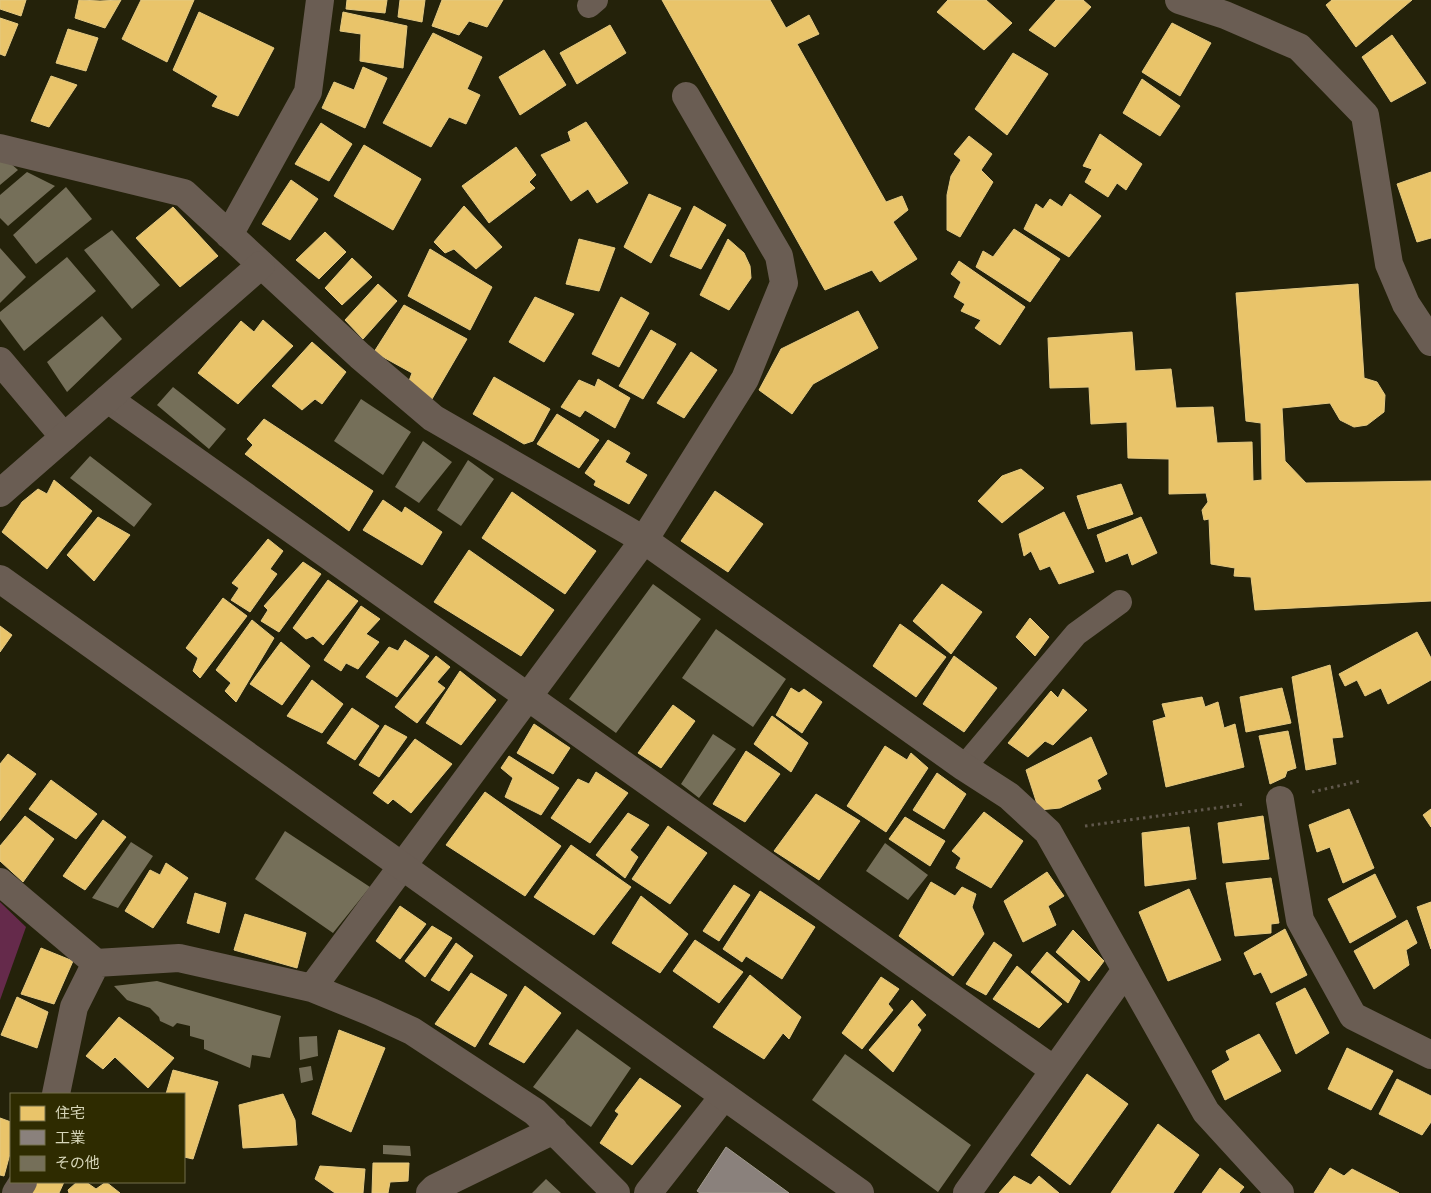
<svg xmlns="http://www.w3.org/2000/svg" width="1431" height="1193" font-family="'DejaVu Sans','Noto Sans JP',sans-serif">
<style>
.green{fill:#652a4b}
.homes{fill:#e9c46a;stroke:#e4c982}
.industry{fill:#8a817c;stroke:#a19a8e}
.building{fill:#756f59}
.lines{fill:none;stroke-linecap:round;stroke-linejoin:round}
.path{stroke:#60584c;stroke-width:3;stroke-dasharray:2.5 4;stroke-linecap:butt}
.service{stroke:#6a5d53;stroke-width:24}
.minor{stroke:#6a5d53;stroke-width:28}
.tertiary{stroke:#6a5d53;stroke-width:28}
</style>
<rect width="100%" height="100%" fill="#24220a"/>
<path class="green" d="M 0,902 L 26,927 L 0,1000 Z"/>
<path class="homes" d="M 0,0 L 26,0 L 21,16 L 0,9 Z
M 79,0 L 100,1 L 121,0 L 105,28 L 75,18 Z
M 141,0 L 194,0 L 167,62 L 122,39 Z
M 347,0 L 387,0 L 385,13 L 346,9 Z
M 400,0 L 425,0 L 422,22 L 398,17 Z
M 442,0 L 503,0 L 487,27 L 469,21 L 459,35 L 432,26 Z
M 662,0 L 770,0 L 786,28 L 809,15 L 819,34 L 797,44 L 886,202 L 902,196 L 908,210 L 893,222 L 917,259 L 880,282 L 872,270 L 825,290 Z
M 948,0 L 986,0 L 1012,23 L 984,50 L 937,12 Z
M 1056,0 L 1083,0 L 1091,7 L 1055,47 L 1029,30 Z
M 1332,0 L 1412,0 L 1356,47 L 1326,5 Z
M 199,12 L 274,48 L 238,116 L 212,106 L 218,96 L 173,70 Z
M 343,12 L 407,26 L 403,68 L 360,61 L 361,34 L 340,31 Z
M 0,18 L 18,24 L 5,56 L 0,54 Z
M 1172,23 L 1211,43 L 1180,96 L 1142,72 Z
M 610,25 L 626,53 L 577,84 L 560,53 Z
M 68,29 L 98,38 L 86,71 L 56,63 Z
M 433,33 L 482,57 L 467,89 L 480,95 L 466,124 L 449,117 L 431,147 L 383,123 Z
M 1392,35 L 1426,83 L 1391,102 L 1362,57 Z
M 544,50 L 566,85 L 520,115 L 499,77 Z
M 1013,53 L 1048,74 L 1007,135 L 975,109 Z
M 363,67 L 387,78 L 365,128 L 322,108 L 334,82 L 354,90 Z
M 51,76 L 77,85 L 49,127 L 31,121 Z
M 1142,79 L 1180,106 L 1160,136 L 1123,113 Z
M 586,122 L 628,183 L 597,203 L 588,189 L 571,201 L 541,155 L 571,141 L 568,132 Z
M 321,123 L 352,144 L 329,181 L 295,164 Z
M 1100,134 L 1142,164 L 1126,190 L 1117,183 L 1108,197 L 1085,182 L 1092,169 L 1083,166 Z
M 969,136 L 992,154 L 981,170 L 993,182 L 960,237 L 947,230 L 947,195 L 951,176 L 961,160 L 954,154 Z
M 364,145 L 421,179 L 393,230 L 334,196 Z
M 516,147 L 536,175 L 529,182 L 535,188 L 489,223 L 462,186 Z
M 1431,172 L 1431,238 L 1417,242 L 1397,184 Z
M 291,180 L 318,199 L 290,240 L 262,224 Z
M 649,194 L 681,208 L 651,263 L 624,247 Z
M 1070,194 L 1101,216 L 1069,257 L 1024,229 L 1036,204 L 1043,209 L 1050,199 L 1062,207 Z
M 464,206 L 502,247 L 476,269 L 454,249 L 445,253 L 434,242 Z
M 694,206 L 726,225 L 701,269 L 670,256 Z
M 173,207 L 218,256 L 180,287 L 136,238 Z
M 1014,229 L 1060,259 L 1030,302 L 976,267 L 983,251 L 993,257 Z
M 325,232 L 346,252 L 319,279 L 296,260 Z
M 579,239 L 615,248 L 599,291 L 566,284 Z
M 728,239 L 744,253 L 750,266 L 751,278 L 729,310 L 700,295 Z
M 430,249 L 492,287 L 470,330 L 408,296 Z
M 352,258 L 372,277 L 342,305 L 325,288 Z
M 959,261 L 1025,307 L 1000,345 L 975,328 L 981,320 L 961,311 L 965,304 L 954,297 L 961,282 L 951,274 Z
M 378,284 L 397,301 L 363,339 L 345,320 Z
M 1358,284 L 1364,378 L 1377,382 L 1385,395 L 1384,412 L 1367,425 L 1354,427 L 1340,420 L 1330,403 L 1282,408 L 1285,461 L 1306,483 L 1431,481 L 1431,601 L 1255,610 L 1251,577 L 1234,576 L 1235,568 L 1211,564 L 1209,519 L 1204,520 L 1202,510 L 1208,502 L 1206,493 L 1169,494 L 1169,459 L 1128,458 L 1127,422 L 1091,424 L 1089,387 L 1050,388 L 1048,338 L 1132,332 L 1135,371 L 1171,369 L 1176,408 L 1213,407 L 1217,443 L 1252,442 L 1253,481 L 1262,480 L 1261,423 L 1246,421 L 1236,293 Z
M 535,297 L 574,314 L 544,362 L 509,342 Z
M 621,297 L 649,313 L 619,367 L 592,354 Z
M 404,305 L 467,339 L 432,399 L 409,381 L 412,373 L 374,352 Z
M 858,311 L 878,348 L 813,384 L 792,414 L 759,390 L 781,349 Z
M 263,320 L 293,346 L 238,404 L 198,373 L 241,321 L 254,332 Z
M 651,330 L 676,344 L 643,399 L 619,386 Z
M 312,342 L 346,372 L 322,404 L 315,399 L 302,410 L 272,386 Z
M 691,352 L 717,370 L 684,418 L 657,403 Z
M 494,377 L 550,409 L 533,441 L 524,444 L 473,414 Z
M 598,379 L 630,398 L 615,428 L 585,410 L 580,417 L 561,407 L 579,380 L 595,387 Z
M 557,414 L 599,440 L 579,468 L 537,444 Z
M 264,419 L 373,491 L 349,531 L 245,454 L 253,445 L 247,439 Z
M 608,440 L 630,453 L 625,462 L 647,475 L 629,504 L 594,485 L 596,481 L 585,473 Z
M 1021,469 L 1044,488 L 1002,523 L 978,501 L 1002,476 Z
M 54,480 L 92,511 L 47,569 L 2,532 L 22,502 L 38,489 L 47,494 Z
M 1121,484 L 1133,514 L 1088,529 L 1077,496 Z
M 715,491 L 763,524 L 728,572 L 681,541 Z
M 512,492 L 596,551 L 565,594 L 482,538 Z
M 383,500 L 402,513 L 405,507 L 442,532 L 422,565 L 363,530 Z
M 1064,512 L 1094,572 L 1059,584 L 1050,566 L 1040,570 L 1031,551 L 1024,556 L 1019,534 Z
M 98,517 L 130,535 L 94,581 L 67,555 Z
M 1141,517 L 1157,553 L 1132,565 L 1128,553 L 1106,562 L 1097,535 Z
M 268,539 L 283,551 L 270,569 L 277,574 L 250,612 L 231,600 L 239,588 L 232,583 Z
M 469,550 L 554,610 L 521,656 L 434,602 Z
M 303,562 L 321,574 L 279,632 L 261,621 L 268,610 L 264,606 Z
M 328,580 L 358,601 L 323,645 L 313,636 L 306,639 L 293,628 Z
M 942,584 L 982,612 L 951,654 L 913,621 Z
M 223,598 L 247,616 L 200,678 L 193,671 L 198,658 L 186,648 Z
M 361,606 L 380,619 L 366,634 L 379,642 L 358,669 L 346,663 L 341,671 L 324,660 Z
M 1030,618 L 1049,637 L 1035,656 L 1016,637 Z
M 252,620 L 274,638 L 236,702 L 225,691 L 231,683 L 216,670 Z
M 900,624 L 946,657 L 916,697 L 873,666 Z
M 0,626 L 12,635 L 0,652 Z
M 1417,632 L 1431,658 L 1431,680 L 1388,704 L 1381,688 L 1365,696 L 1357,680 L 1345,686 L 1339,674 Z
M 405,640 L 429,656 L 397,697 L 366,677 L 389,647 L 398,651 Z
M 281,642 L 310,666 L 282,705 L 250,684 Z
M 436,656 L 450,667 L 437,682 L 445,688 L 417,723 L 395,707 Z
M 954,656 L 997,688 L 964,732 L 923,704 Z
M 1330,665 L 1343,737 L 1332,738 L 1336,764 L 1306,770 L 1292,677 Z
M 460,671 L 496,700 L 461,745 L 426,723 Z
M 312,680 L 343,704 L 322,733 L 287,716 Z
M 791,688 L 799,693 L 804,689 L 822,702 L 802,733 L 776,715 Z
M 1282,688 L 1291,723 L 1246,732 L 1240,697 Z
M 1063,689 L 1087,710 L 1053,745 L 1045,741 L 1028,757 L 1008,743 L 1051,691 L 1058,698 Z
M 1202,697 L 1205,707 L 1218,702 L 1224,728 L 1235,724 L 1244,767 L 1166,787 L 1153,721 L 1166,717 L 1162,704 Z
M 673,705 L 695,721 L 661,768 L 638,753 Z
M 352,708 L 379,726 L 355,760 L 327,743 Z
M 772,716 L 808,743 L 791,772 L 754,744 Z
M 534,724 L 570,748 L 553,774 L 517,753 Z
M 385,725 L 407,737 L 379,777 L 359,765 Z
M 1288,731 L 1296,768 L 1287,771 L 1285,777 L 1270,784 L 1259,736 Z
M 1091,737 L 1107,774 L 1097,780 L 1101,789 L 1060,808 L 1039,810 L 1026,770 Z
M 415,739 L 452,764 L 411,813 L 393,799 L 388,804 L 373,793 Z
M 885,746 L 907,760 L 911,753 L 928,768 L 886,832 L 847,806 Z
M 746,751 L 780,774 L 745,822 L 713,804 Z
M 8,754 L 36,774 L 0,821 L 0,764 Z
M 509,756 L 559,788 L 541,815 L 505,797 L 513,778 L 501,768 Z
M 596,772 L 628,793 L 590,843 L 551,818 L 578,779 L 589,784 Z
M 937,773 L 966,794 L 944,829 L 913,810 Z
M 51,780 L 97,814 L 76,839 L 29,809 Z
M 485,792 L 561,846 L 525,896 L 446,845 Z
M 816,794 L 860,821 L 819,880 L 774,851 Z
M 1349,809 L 1374,868 L 1343,883 L 1330,847 L 1317,852 L 1309,825 Z
M 1431,809 L 1431,827 L 1423,815 Z
M 984,812 L 1023,841 L 991,888 L 956,868 L 961,858 L 952,851 Z
M 628,813 L 649,825 L 630,850 L 638,857 L 625,878 L 596,855 Z
M 25,816 L 54,839 L 23,882 L 0,861 L 0,846 Z
M 1263,816 L 1269,859 L 1223,863 L 1218,823 Z
M 905,817 L 945,841 L 930,866 L 889,839 Z
M 103,820 L 126,837 L 85,890 L 63,876 Z
M 668,826 L 707,853 L 670,904 L 632,879 Z
M 1189,827 L 1196,879 L 1145,886 L 1142,833 Z
M 571,845 L 631,887 L 594,935 L 534,897 Z
M 166,863 L 188,878 L 153,928 L 125,911 L 150,870 L 160,875 Z
M 1047,872 L 1064,896 L 1048,906 L 1056,925 L 1023,942 L 1004,901 Z
M 1375,874 L 1396,917 L 1350,943 L 1328,899 Z
M 1271,878 L 1279,923 L 1271,924 L 1271,933 L 1235,936 L 1226,883 Z
M 931,882 L 955,896 L 962,887 L 976,894 L 972,907 L 984,934 L 953,976 L 899,936 Z
M 734,885 L 750,895 L 719,941 L 703,931 Z
M 1189,889 L 1221,960 L 1168,981 L 1139,912 Z
M 760,891 L 815,927 L 782,979 L 746,956 L 742,962 L 723,949 Z
M 195,893 L 226,903 L 219,933 L 187,923 Z
M 641,896 L 688,934 L 660,973 L 612,943 Z
M 1431,902 L 1431,949 L 1417,907 Z
M 400,906 L 426,924 L 400,959 L 376,941 Z
M 245,914 L 306,933 L 297,968 L 234,950 Z
M 1407,920 L 1417,943 L 1406,950 L 1409,965 L 1374,989 L 1354,951 Z
M 432,926 L 452,938 L 425,977 L 405,961 Z
M 1285,929 L 1307,975 L 1271,993 L 1261,972 L 1254,975 L 1244,953 Z
M 1073,930 L 1104,961 L 1089,981 L 1056,952 Z
M 695,940 L 743,972 L 719,1003 L 673,971 Z
M 994,942 L 1012,955 L 986,995 L 966,984 Z
M 456,943 L 473,956 L 449,991 L 431,980 Z
M 41,948 L 73,961 L 54,1004 L 21,994 Z
M 1047,952 L 1080,981 L 1068,1003 L 1031,972 Z
M 1017,966 L 1062,1004 L 1039,1028 L 993,999 Z
M 471,973 L 507,995 L 475,1047 L 435,1024 Z
M 750,975 L 801,1017 L 789,1039 L 783,1033 L 764,1059 L 713,1027 Z
M 881,977 L 899,989 L 888,1004 L 893,1010 L 862,1049 L 842,1033 Z
M 525,986 L 561,1013 L 524,1063 L 489,1044 Z
M 1305,988 L 1329,1033 L 1296,1054 L 1276,1003 Z
M 17,997 L 48,1012 L 37,1048 L 1,1035 Z
M 912,1000 L 926,1015 L 917,1025 L 921,1030 L 893,1072 L 869,1050 Z
M 119,1017 L 174,1058 L 148,1088 L 115,1057 L 103,1069 L 86,1056 Z
M 339,1030 L 385,1048 L 351,1132 L 312,1114 Z
M 1259,1034 L 1281,1071 L 1225,1100 L 1212,1071 L 1230,1060 L 1226,1051 Z
M 1347,1048 L 1393,1071 L 1371,1110 L 1328,1089 Z
M 173,1070 L 218,1082 L 193,1159 L 184,1157 L 184,1094 L 166,1094 Z
M 1087,1074 L 1128,1104 L 1070,1185 L 1031,1155 Z
M 640,1078 L 681,1106 L 632,1165 L 600,1143 L 619,1114 L 615,1111 Z
M 1397,1079 L 1431,1096 L 1431,1122 L 1422,1135 L 1379,1114 Z
M 283,1094 L 295,1120 L 297,1145 L 243,1148 L 239,1105 Z
M 0,1118 L 11,1122 L 11,1150 L 4,1176 L 0,1175 Z
M 1158,1124 L 1199,1155 L 1173,1193 L 1111,1193 Z
M 373,1163 L 409,1163 L 408,1181 L 390,1182 L 388,1193 L 372,1193 Z
M 320,1166 L 365,1169 L 363,1193 L 335,1193 L 315,1179 Z
M 1220,1168 L 1244,1187 L 1239,1193 L 1202,1193 Z
M 1330,1168 L 1344,1176 L 1352,1169 L 1399,1193 L 1314,1193 Z
M 1014,1176 L 1031,1185 L 1039,1176 L 1059,1193 L 999,1193 Z
M 36,1182 L 64,1182 L 59,1193 L 30,1193 Z
M 77,1182 L 86,1182 L 96,1189 L 106,1182 L 120,1193 L 69,1193 L 68,1190 Z"/>
<path class="industry" d="M 726,1147 L 789,1193 L 700,1193 L 697,1191 Z"/>
<path class="building" d="M 0,160 L 9,162 L 18,170 L 0,185 Z
M 27,172 L 55,186 L 8,226 L 0,218 L 0,195 Z
M 66,187 L 92,219 L 36,264 L 13,235 Z
M 112,230 L 160,285 L 132,309 L 84,250 Z
M 0,248 L 26,277 L 0,303 Z
M 67,257 L 96,291 L 24,351 L 0,319 L 0,312 Z
M 102,316 L 122,339 L 67,392 L 47,362 Z
M 173,387 L 226,429 L 209,449 L 157,405 Z
M 361,399 L 411,432 L 383,475 L 334,441 Z
M 423,441 L 452,462 L 419,503 L 395,487 Z
M 90,456 L 152,504 L 134,527 L 70,478 Z
M 468,460 L 494,479 L 461,526 L 437,510 Z
M 653,584 L 701,619 L 616,733 L 569,699 Z
M 716,629 L 786,679 L 753,727 L 682,678 Z
M 713,734 L 736,749 L 699,798 L 681,784 Z
M 285,831 L 370,887 L 333,933 L 255,879 Z
M 131,842 L 153,856 L 118,908 L 92,898 Z
M 885,843 L 928,875 L 908,900 L 866,871 Z
M 157,981 L 281,1016 L 270,1058 L 252,1055 L 250,1068 L 204,1049 L 204,1040 L 190,1036 L 190,1026 L 177,1023 L 173,1027 L 160,1021 L 159,1017 L 150,1008 L 127,1000 L 114,986 Z
M 577,1029 L 631,1068 L 591,1127 L 533,1087 Z
M 317,1036 L 318,1056 L 300,1060 L 299,1037 Z
M 845,1054 L 971,1145 L 938,1192 L 812,1100 Z
M 311,1066 L 313,1080 L 301,1083 L 299,1068 Z
M 383,1145 L 410,1146 L 411,1156 L 383,1154 Z
M 546,1179 L 561,1193 L 532,1193 Z"/>
<g class="lines">
<path class="path" d="M 1312,792 L 1360,781
M 1085,826 L 1245,804"/>
<path class="service" d="M 589,6 L 596,0
M 964,767 L 1076,634 L 1120,602"/>
<path class="minor" d="M 1179,0 L 1225,15 L 1299,47 L 1365,115 L 1389,264 L 1406,304 L 1431,342
M 0,148 L 184,193 L 360,356 L 433,418 L 644,540 L 964,767 L 1009,796 L 1048,832 L 1206,1112 L 1280,1193
M 229,235 L 308,92 L 320,0
M 0,361 L 64,437
M 108,399 L 1054,1070
M 1280,800 L 1300,920 L 1353,1016 L 1431,1055
M 0,882 L 96,963 L 179,958 L 312,988 L 371,1012 L 412,1031 L 535,1112 L 616,1193
M 312,988 L 644,540 L 745,379 L 784,283 L 779,256 L 686,96
M 56,1094 L 74,1007 L 96,963
M 16,1193 L 23,1182
M 430,1193 L 435,1188 L 554,1130
M 648,1193 L 724,1096
M 967,1193 L 1126,970"/>
<path class="tertiary" d="M 0,493 L 261,265
M 0,579 L 860,1193"/>
</g>
<rect x="10" y="1093" width="175" height="90" fill="#2e2b00" stroke="#726f4a"/>
<rect x="20" y="1106" width="25" height="15" fill="#e9c46a" stroke="#726f4a"/>
<text x="55" y="1118" font-size="15" fill="#d7d6b9">住宅</text>
<rect x="20" y="1130" width="25" height="15" fill="#8a817c" stroke="#726f4a"/>
<text x="55" y="1143" font-size="15" fill="#d7d6b9">工業</text>
<rect x="20" y="1156" width="25" height="15" fill="#756f59" stroke="#726f4a"/>
<text x="55" y="1168" font-size="15" fill="#d7d6b9">その他</text>
</svg>
